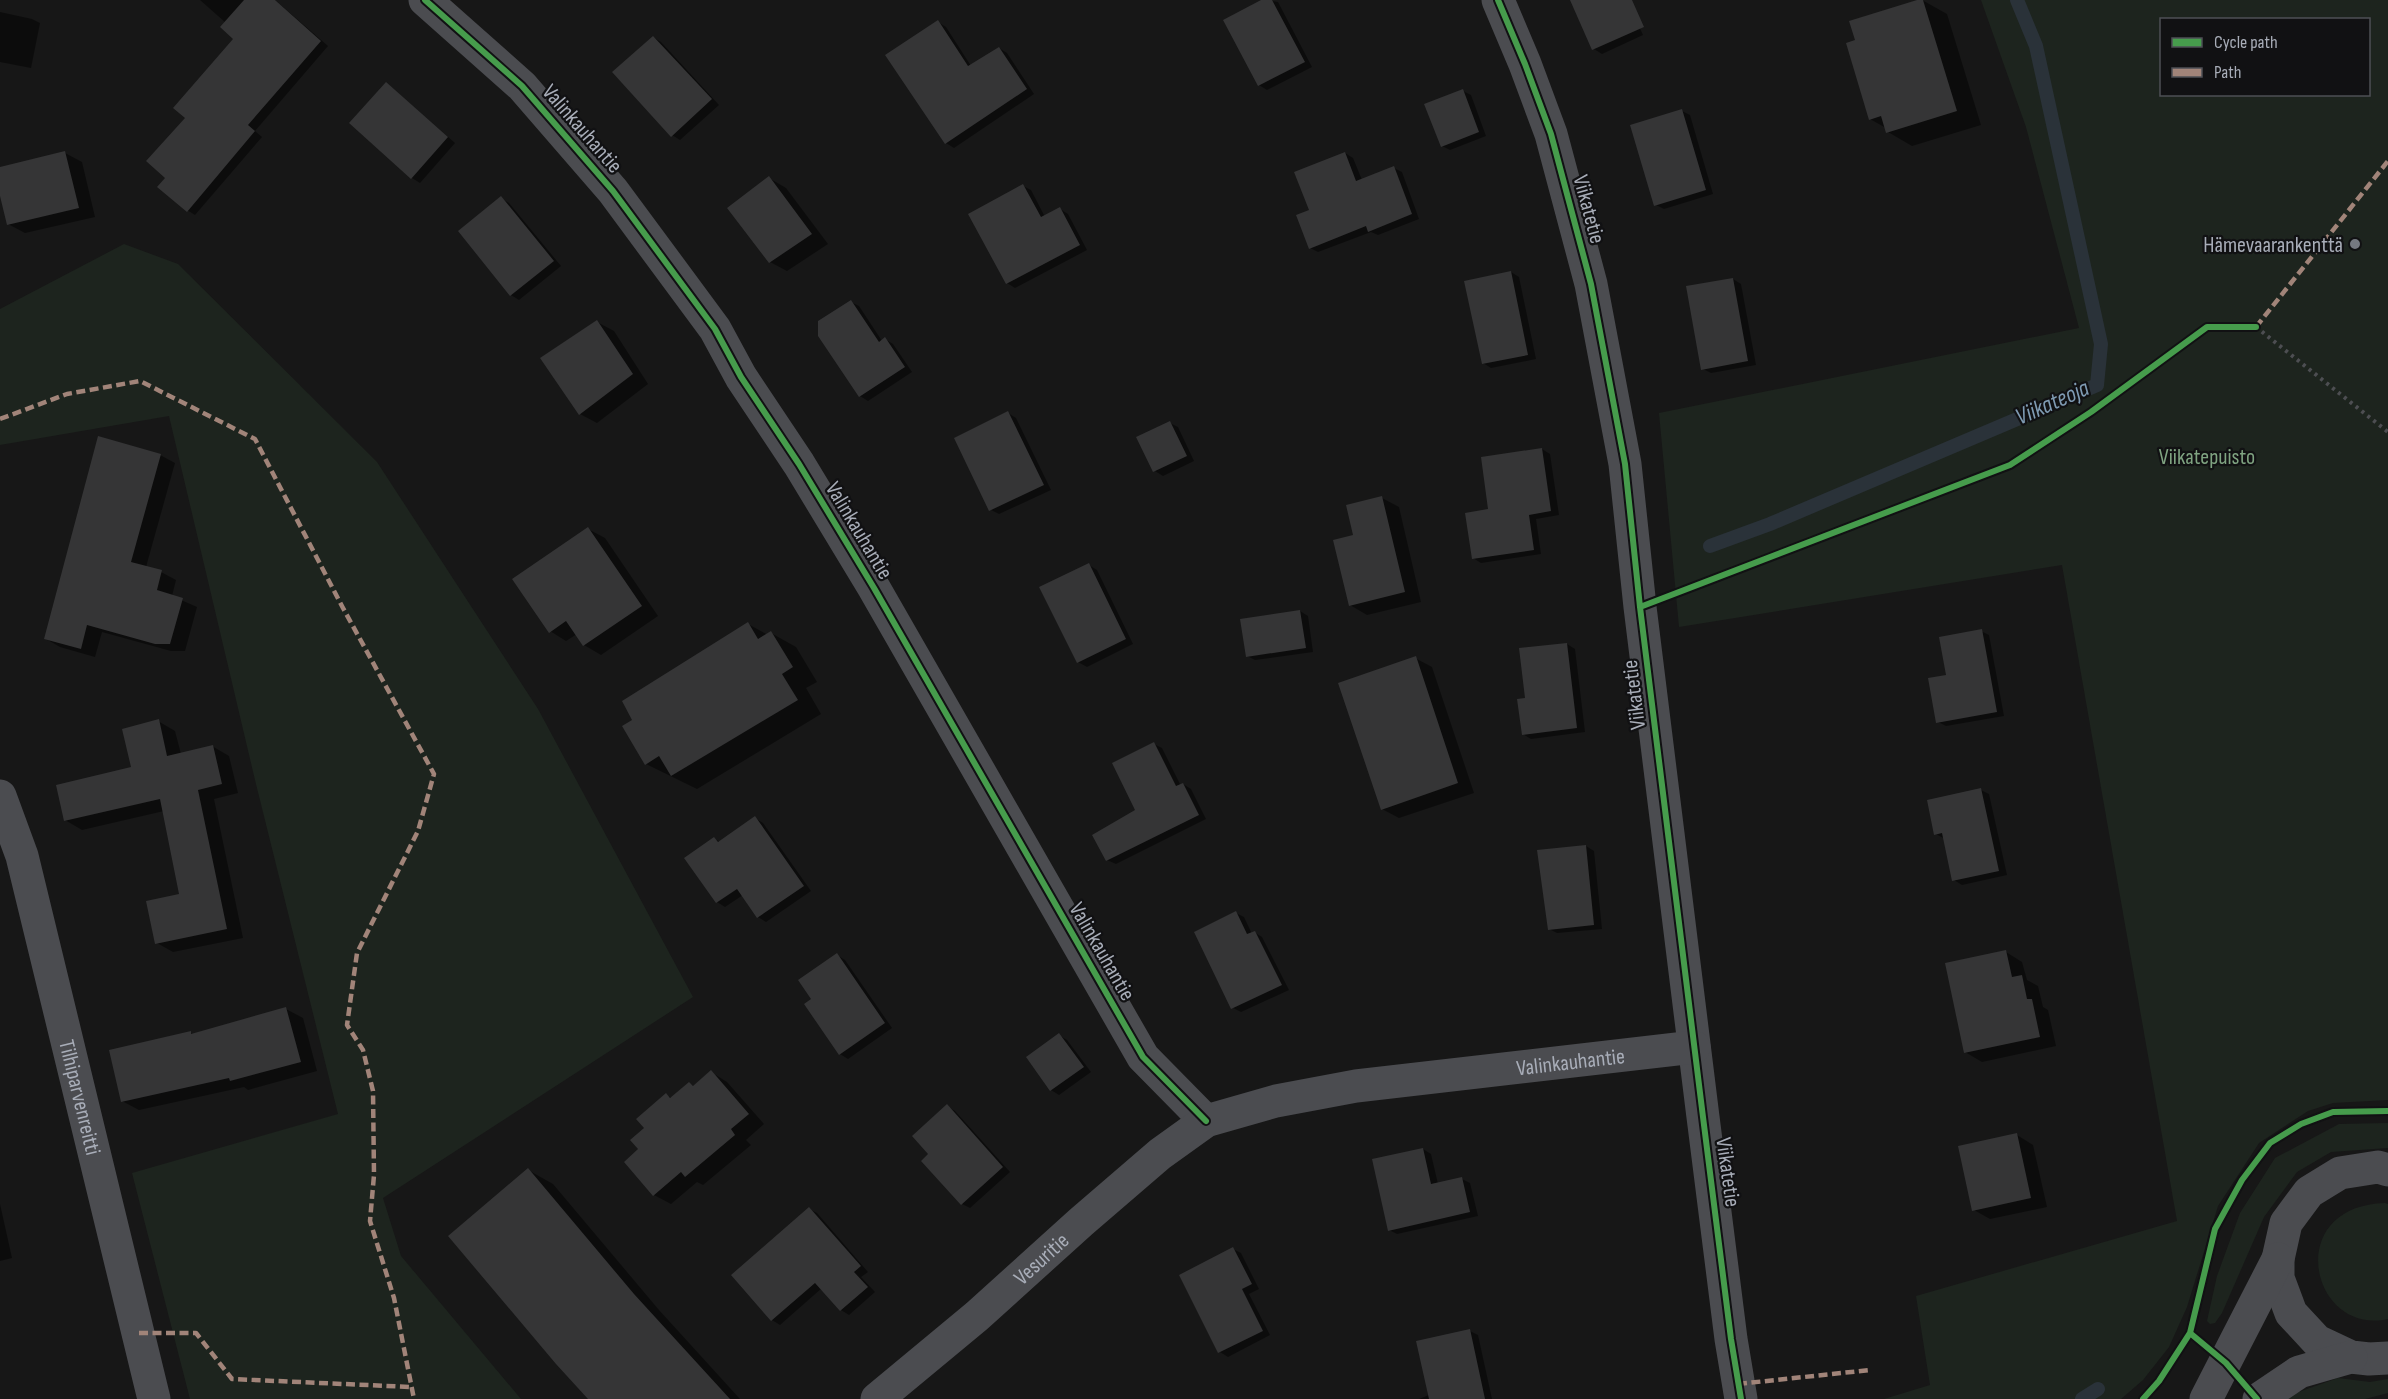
<svg xmlns="http://www.w3.org/2000/svg" width="2388" height="1399" font-family="'Sofia Sans Condensed',sans-serif">
<style>
.green{fill:#1d241e;fill-rule:evenodd}
.shadow{fill:#0007}
.lines{fill:none;stroke-linecap:round;stroke-linejoin:round}
.stream{stroke:#2a3239;stroke-width:14}
.building{fill:#353536}
.path{stroke:#4d4e52;stroke-width:4;stroke-dasharray:3 4.5;stroke-linecap:butt}
.minor{stroke:#4b4c50;stroke-width:33}
.quiet{stroke:#a18479;stroke-width:4.5;stroke-dasharray:9 4.5;stroke-linecap:butt}
.cycleway-casing{stroke:#111113;stroke-width:10}
.cycleway{stroke:#469c4c;stroke-width:6}
.poi-dot{fill:#757880;stroke:#111113;stroke-width:2}
.labels{text-anchor:middle;stroke-width:4.5;stroke-linejoin:round;paint-order:stroke}
.street-label{font-size:22px;fill:#a8adb8;stroke:#111113}
.poi-label{font-size:22px;fill:#a8adb8;stroke:#111113;text-anchor:end}
.park-label{font-size:22px;fill:#7fa381;stroke:#111113}
.water-label{font-size:24px;font-style:italic;fill:#7f9bb3;stroke:#111113}
</style>
<rect width="100%" height="100%" fill="#171717"/>
<path class="green" d="M 1981,0 L 2388,0 L 2388,1100 L 2333,1103 L 2308,1111 L 2259,1143 L 2218,1206 L 2187,1307 L 2169,1347 L 2143,1380 L 2121,1399 L 1884,1399 L 1930,1385 L 1916,1296 L 2177,1221 L 2062,565 L 1679,627 L 1659,413 L 2079,328 L 2026,127 ZM 2162,20 L 2368,20 L 2368,94 L 2162,94 Z
M 124,244 L 178,264 L 377,462 L 538,709 L 693,997 L 383,1198 L 401,1256 L 521,1399 L 190,1399 L 132,1173 L 338,1114 L 255,780 L 169,416 L 0,445 L 0,309 Z
M 2388,1123 L 2388,1148 L 2331,1152 L 2297,1172 L 2264,1217 L 2222,1313 L 2215,1323 L 2210,1324 L 2207,1321 L 2217,1276 L 2240,1213 L 2275,1158 L 2339,1124 Z
M 2385,1203 L 2388,1204 L 2388,1319 C 2310,1336 2282,1206 2385,1203 Z
M 2338,1378 L 2370,1382 L 2388,1379 L 2388,1393 L 2365,1399 L 2286,1399 L 2293,1394 Z"/>
<path class="shadow" d="M 200,0 L 275,0 L 328,46 L 255,131 L 262,137 L 195,215 L 187,210 L 167,177 L 187,118 L 235,38 L 226,23 Z
M 1264,0 L 1278,2 L 1312,67 L 1267,90 L 1259,85 Z
M 1571,0 L 1627,0 L 1643,35 L 1602,54 L 1594,49 Z
M 1922,0 L 1947,14 L 1981,125 L 1912,146 L 1888,132 L 1886,128 L 1870,119 L 1857,41 Z
M 0,12 L 32,19 L 40,23 L 31,68 L 0,62 Z
M 938,22 L 946,27 L 971,66 L 999,48 L 1007,53 L 1034,94 L 954,148 L 946,143 Z
M 653,37 L 661,42 L 719,105 L 680,140 L 672,135 Z
M 386,83 L 455,143 L 420,183 L 412,178 L 351,123 Z
M 1463,91 L 1471,95 L 1486,136 L 1450,150 L 1442,146 Z
M 1682,111 L 1690,115 L 1713,194 L 1664,209 L 1656,205 Z
M 65,153 L 82,162 L 95,217 L 25,233 L 8,224 L 0,190 L 0,168 Z
M 1345,153 L 1353,158 L 1362,180 L 1394,168 L 1402,172 L 1419,219 L 1378,235 L 1371,232 L 1318,252 L 1310,248 L 1311,211 Z
M 769,178 L 786,188 L 828,244 L 787,271 L 770,262 Z
M 1023,186 L 1031,190 L 1045,217 L 1060,209 L 1068,214 L 1087,250 L 1015,288 L 1007,283 Z
M 501,198 L 509,203 L 561,266 L 519,300 L 511,295 Z
M 1511,272 L 1519,277 L 1536,359 L 1491,368 L 1483,363 Z
M 1733,279 L 1741,284 L 1756,365 L 1711,373 L 1703,369 Z
M 851,302 L 859,306 L 882,341 L 885,339 L 893,344 L 912,372 L 868,401 L 860,396 Z
M 597,322 L 614,331 L 648,384 L 597,423 L 580,414 Z
M 1008,413 L 1016,418 L 1051,490 L 999,514 L 991,510 Z
M 1170,423 L 1178,427 L 1194,461 L 1163,476 L 1155,471 L 1138,438 Z
M 1542,449 L 1550,454 L 1559,515 L 1536,519 L 1541,554 L 1481,563 L 1473,558 L 1490,510 Z
M 160,455 L 175,463 L 146,567 L 161,572 L 176,580 L 172,596 L 197,607 L 185,651 L 171,651 L 102,632 L 95,657 L 60,647 L 46,639 Z
M 1382,498 L 1399,507 L 1421,602 L 1367,615 L 1350,605 L 1355,536 Z
M 588,529 L 605,538 L 658,616 L 601,655 L 584,645 L 577,634 L 566,641 L 550,631 Z
M 1089,565 L 1097,570 L 1133,644 L 1087,667 L 1078,662 Z
M 1300,611 L 1308,616 L 1313,652 L 1255,660 L 1247,656 Z
M 748,624 L 768,635 L 771,633 L 796,647 L 817,682 L 806,688 L 821,714 L 697,789 L 646,764 Z
M 1981,631 L 1989,635 L 2004,716 L 1946,726 L 1938,722 L 1948,676 Z
M 1567,644 L 1575,649 L 1585,732 L 1531,739 L 1523,734 Z
M 1415,658 L 1432,667 L 1474,793 L 1399,818 L 1382,809 Z
M 158,721 L 175,731 L 181,754 L 212,746 L 229,756 L 238,793 L 214,799 L 243,938 L 173,952 L 157,943 L 181,895 L 164,811 L 82,830 L 65,820 L 133,768 Z
M 1154,744 L 1162,748 L 1181,786 L 1183,784 L 1191,789 L 1206,819 L 1116,864 L 1107,860 L 1137,811 Z
M 1981,790 L 1989,794 L 2007,875 L 1962,885 L 1954,880 L 1945,839 L 1936,834 Z
M 755,818 L 763,823 L 811,891 L 766,922 L 758,917 L 743,895 L 725,907 L 717,902 L 686,858 L 714,839 L 721,842 Z
M 1586,846 L 1594,851 L 1602,929 L 1557,933 L 1549,929 Z
M 1236,913 L 1244,917 L 1252,934 L 1254,932 L 1262,937 L 1289,990 L 1241,1012 L 1233,1008 Z
M 2006,952 L 2022,962 L 2027,980 L 2038,986 L 2043,1007 L 2048,1010 L 2056,1046 L 1982,1062 L 1965,1052 Z
M 837,955 L 845,960 L 892,1028 L 848,1059 L 840,1054 L 813,999 Z
M 286,1009 L 303,1018 L 317,1071 L 248,1090 L 244,1087 L 139,1110 L 122,1101 L 190,1033 L 193,1034 Z
M 1059,1035 L 1067,1040 L 1091,1072 L 1059,1095 L 1051,1090 Z
M 711,1072 L 727,1082 L 764,1124 L 746,1140 L 751,1145 L 703,1185 L 697,1182 L 671,1204 L 654,1195 L 640,1149 L 646,1129 L 666,1095 L 672,1098 L 689,1083 L 695,1087 Z
M 947,1106 L 955,1111 L 1010,1172 L 970,1208 L 962,1204 L 930,1154 Z
M 2017,1135 L 2033,1145 L 2047,1207 L 1990,1219 L 1974,1210 Z
M 1423,1149 L 1431,1154 L 1438,1184 L 1462,1179 L 1470,1183 L 1478,1216 L 1397,1234 L 1389,1230 Z
M 528,1170 L 553,1184 L 659,1310 L 740,1399 L 590,1399 Z
M 0,1204 L 12,1258 L 0,1261 Z
M 809,1209 L 817,1213 L 868,1272 L 861,1277 L 875,1292 L 849,1315 L 841,1310 L 822,1288 L 780,1325 L 772,1320 L 733,1275 Z
M 1233,1249 L 1241,1253 L 1259,1289 L 1249,1294 L 1270,1335 L 1228,1357 L 1220,1352 Z
M 1470,1331 L 1478,1335 L 1492,1399 L 1419,1399 L 1429,1395 Z"/>
<g class="lines">
<path class="stream" d="M 1710,546 L 1770,524 L 2097,385 L 2101,344 L 2036,46 L 2017,0
M 2082,1399 L 2098,1389"/>
</g>
<path class="building" d="M 244,0 L 275,0 L 321,41 L 248,125 L 255,131 L 187,212 L 157,187 L 165,178 L 146,161 L 185,118 L 173,108 L 233,39 L 220,27 Z
M 1261,0 L 1272,0 L 1305,62 L 1258,86 L 1223,20 Z
M 1570,0 L 1632,0 L 1644,27 L 1592,50 Z
M 1917,0 L 1923,0 L 1957,111 L 1886,133 L 1881,116 L 1869,120 L 1846,43 L 1855,40 L 1849,21 Z
M 938,20 L 968,66 L 999,47 L 1027,89 L 945,144 L 885,55 Z
M 653,36 L 712,99 L 671,137 L 612,72 Z
M 386,82 L 448,137 L 411,179 L 349,123 Z
M 1463,89 L 1479,132 L 1441,147 L 1424,104 Z
M 1682,109 L 1706,190 L 1654,206 L 1630,125 Z
M 65,151 L 79,208 L 7,225 L 0,196 L 0,167 Z
M 1345,152 L 1356,181 L 1394,166 L 1412,214 L 1368,232 L 1366,226 L 1309,249 L 1296,215 L 1309,210 L 1294,172 Z
M 769,176 L 812,234 L 769,263 L 727,208 Z
M 1023,184 L 1041,217 L 1060,207 L 1080,245 L 1006,284 L 968,214 Z
M 501,196 L 554,261 L 510,296 L 458,231 Z
M 1511,271 L 1528,355 L 1482,364 L 1464,281 Z
M 1733,278 L 1748,361 L 1701,370 L 1686,286 Z
M 851,300 L 879,342 L 885,337 L 905,367 L 859,397 L 818,336 L 818,321 Z
M 597,320 L 633,374 L 579,415 L 540,358 Z
M 1008,411 L 1044,485 L 989,511 L 954,438 Z
M 1170,421 L 1187,456 L 1153,472 L 1136,437 Z
M 98,436 L 161,454 L 131,562 L 162,570 L 157,590 L 183,598 L 170,644 L 155,644 L 87,625 L 81,649 L 44,639 Z
M 1542,448 L 1551,511 L 1529,515 L 1534,550 L 1472,559 L 1465,513 L 1488,509 L 1481,457 Z
M 1382,496 L 1405,592 L 1349,606 L 1333,540 L 1353,535 L 1346,505 Z
M 588,527 L 642,606 L 583,646 L 566,621 L 549,633 L 512,579 Z
M 1089,563 L 1126,639 L 1077,663 L 1039,587 Z
M 1300,610 L 1306,648 L 1246,657 L 1240,619 Z
M 748,622 L 758,639 L 771,631 L 793,667 L 782,674 L 798,700 L 671,776 L 659,756 L 645,765 L 622,726 L 632,720 L 622,701 Z
M 1982,629 L 1997,712 L 1936,723 L 1928,678 L 1946,675 L 1939,637 Z
M 1567,643 L 1577,728 L 1522,735 L 1517,699 L 1525,698 L 1519,648 Z
M 1416,656 L 1458,783 L 1381,810 L 1338,683 Z
M 159,719 L 167,756 L 213,745 L 222,784 L 198,790 L 227,929 L 155,944 L 146,901 L 179,894 L 160,799 L 64,821 L 56,785 L 131,767 L 122,729 Z
M 1154,742 L 1176,786 L 1183,783 L 1199,815 L 1106,861 L 1092,835 L 1135,810 L 1112,763 Z
M 1981,788 L 1999,871 L 1952,881 L 1942,833 L 1934,835 L 1927,800 Z
M 755,816 L 804,886 L 757,918 L 737,889 L 716,903 L 684,858 L 714,837 L 718,842 Z
M 1586,845 L 1594,925 L 1548,930 L 1537,850 Z
M 1236,911 L 1247,934 L 1255,931 L 1282,985 L 1231,1009 L 1194,932 Z
M 2006,950 L 2012,977 L 2022,975 L 2027,999 L 2032,999 L 2040,1037 L 1964,1053 L 1945,963 Z
M 837,953 L 885,1023 L 839,1055 L 804,1004 L 811,999 L 798,980 Z
M 286,1007 L 301,1062 L 230,1081 L 229,1078 L 121,1102 L 109,1050 L 191,1031 L 191,1034 Z
M 1059,1033 L 1084,1067 L 1050,1091 L 1026,1057 Z
M 711,1070 L 749,1114 L 731,1129 L 735,1135 L 685,1177 L 681,1172 L 653,1196 L 624,1162 L 638,1149 L 630,1140 L 644,1128 L 636,1119 L 666,1093 L 670,1098 L 689,1082 L 693,1086 Z
M 947,1104 L 1003,1167 L 961,1205 L 921,1161 L 928,1154 L 912,1136 Z
M 2017,1133 L 2031,1198 L 1972,1211 L 1958,1146 Z
M 1423,1148 L 1431,1184 L 1462,1177 L 1470,1212 L 1388,1231 L 1372,1159 Z
M 528,1168 L 634,1294 L 730,1399 L 588,1399 L 556,1364 L 448,1236 Z
M 809,1207 L 861,1266 L 854,1272 L 868,1287 L 840,1311 L 815,1283 L 771,1321 L 731,1275 Z
M 1233,1247 L 1252,1284 L 1242,1289 L 1263,1331 L 1218,1353 L 1179,1275 Z
M 1470,1329 L 1485,1399 L 1429,1399 L 1416,1341 Z"/>
<g class="lines">
<path class="path" d="M 2256,327 L 2388,432"/>
<g class="minor">
<path d="M 425,0 L 522,86 L 613,191 L 715,329 L 741,377 L 799,464 L 874,588 L 1143,1057 L 1206,1121"/>
<path d="M 1498,0 L 1525,64 L 1551,134 L 1591,284 L 1625,464 L 1640,607 L 1703,1117 L 1731,1339 L 1741,1399"/>
<path id="s1" d="M 0,796 L 22,856 L 154,1399"/>
<path d="M 2388,1170 L 2378,1167 L 2340,1173 L 2309,1192 L 2286,1223 L 2278,1259 L 2278,1278 L 2291,1313 L 2317,1341 L 2351,1357 L 2369,1359 L 2388,1358"/>
<path id="s2" d="M 877,1399 L 977,1316 L 1081,1222 L 1160,1154 L 1206,1121 L 1276,1101 L 1356,1086 L 1694,1047"/>
<path d="M 2206,1399 L 2278,1259"/>
<path d="M 2259,1399 L 2299,1372 L 2351,1357"/>
</g>
<path class="quiet" d="M 2256,327 L 2388,161
M 0,419 L 67,394 L 140,381 L 255,439 L 343,608 L 434,774 L 418,831 L 357,953 L 347,1025 L 363,1050 L 373,1091 L 374,1175 L 370,1221 L 394,1298 L 414,1399
M 139,1333 L 196,1333 L 232,1379 L 411,1387
M 1738,1384 L 1870,1370"/>
<defs>
<path id="cycleway" d="M 425,0 L 522,86 L 613,191 L 715,329 L 741,377 L 799,464 L 874,588 L 1143,1057 L 1206,1121
M 1498,0 L 1525,64 L 1551,134 L 1591,284 L 1625,464 L 1640,607 L 1703,1117 L 1731,1339 L 1741,1399
M 1640,607 L 2010,465 L 2091,412 L 2207,327 L 2256,327
M 2190,1333 L 2226,1363 L 2257,1399
M 2143,1399 L 2159,1381 L 2190,1333 L 2215,1229 L 2242,1180 L 2270,1143 L 2301,1124 L 2333,1112 L 2388,1111"/>
</defs>
<use href="#cycleway" class="cycleway-casing"/>
<use href="#cycleway" class="cycleway"/>
</g>
<circle class="poi-dot" cx="2355" cy="244" r="6"/>
<g class="labels">
<g class="street-label">
<text transform="translate(583 128) rotate(49)" y="8">Valinkauhantie</text>
<text transform="translate(1590 209) rotate(75)" y="8">Viikatetie</text>
<text transform="translate(860 530) rotate(59)" y="8">Valinkauhantie</text>
<text transform="translate(1633 695) rotate(-97)" y="8">Viikatetie</text>
<text transform="translate(1103 951) rotate(60)" y="8">Valinkauhantie</text>
<text dy="8" stroke="none"><textPath href="#s2" startOffset="801">Valinkauhantie</textPath></text>
<text dy="8" stroke="none"><textPath href="#s1" startOffset="312">Tilhiparvenreitti</textPath></text>
<text transform="translate(1729 1172) rotate(82)" y="8">Viikatetie</text>
<text dy="8" stroke="none"><textPath href="#s2" startOffset="216">Vesuritie</textPath></text>
</g>
<g class="poi-label">
<text x="2343" y="252">Hämevaarankenttä</text>
</g>
<g class="park-label">
<text x="2207" y="464">Viikatepuisto</text>
</g>
<g class="water-label">
<text transform="translate(2052 402) rotate(-24)" y="8">Viikateoja</text>
</g>
</g>
<rect x="2160" y="18" width="210" height="78" fill="#111113" stroke="#4d4f55" stroke-width="1.5"/>
<rect x="2172" y="38" width="30" height="9" fill="#469c4c" stroke="#4d4f55" stroke-width="1.5"/>
<text x="2214" y="48" font-size="18" fill="#a8adb8">Cycle path</text>
<rect x="2172" y="68" width="30" height="9" fill="#a18479" stroke="#4d4f55" stroke-width="1.5"/>
<text x="2214" y="78" font-size="18" fill="#a8adb8">Path</text>
</svg>
